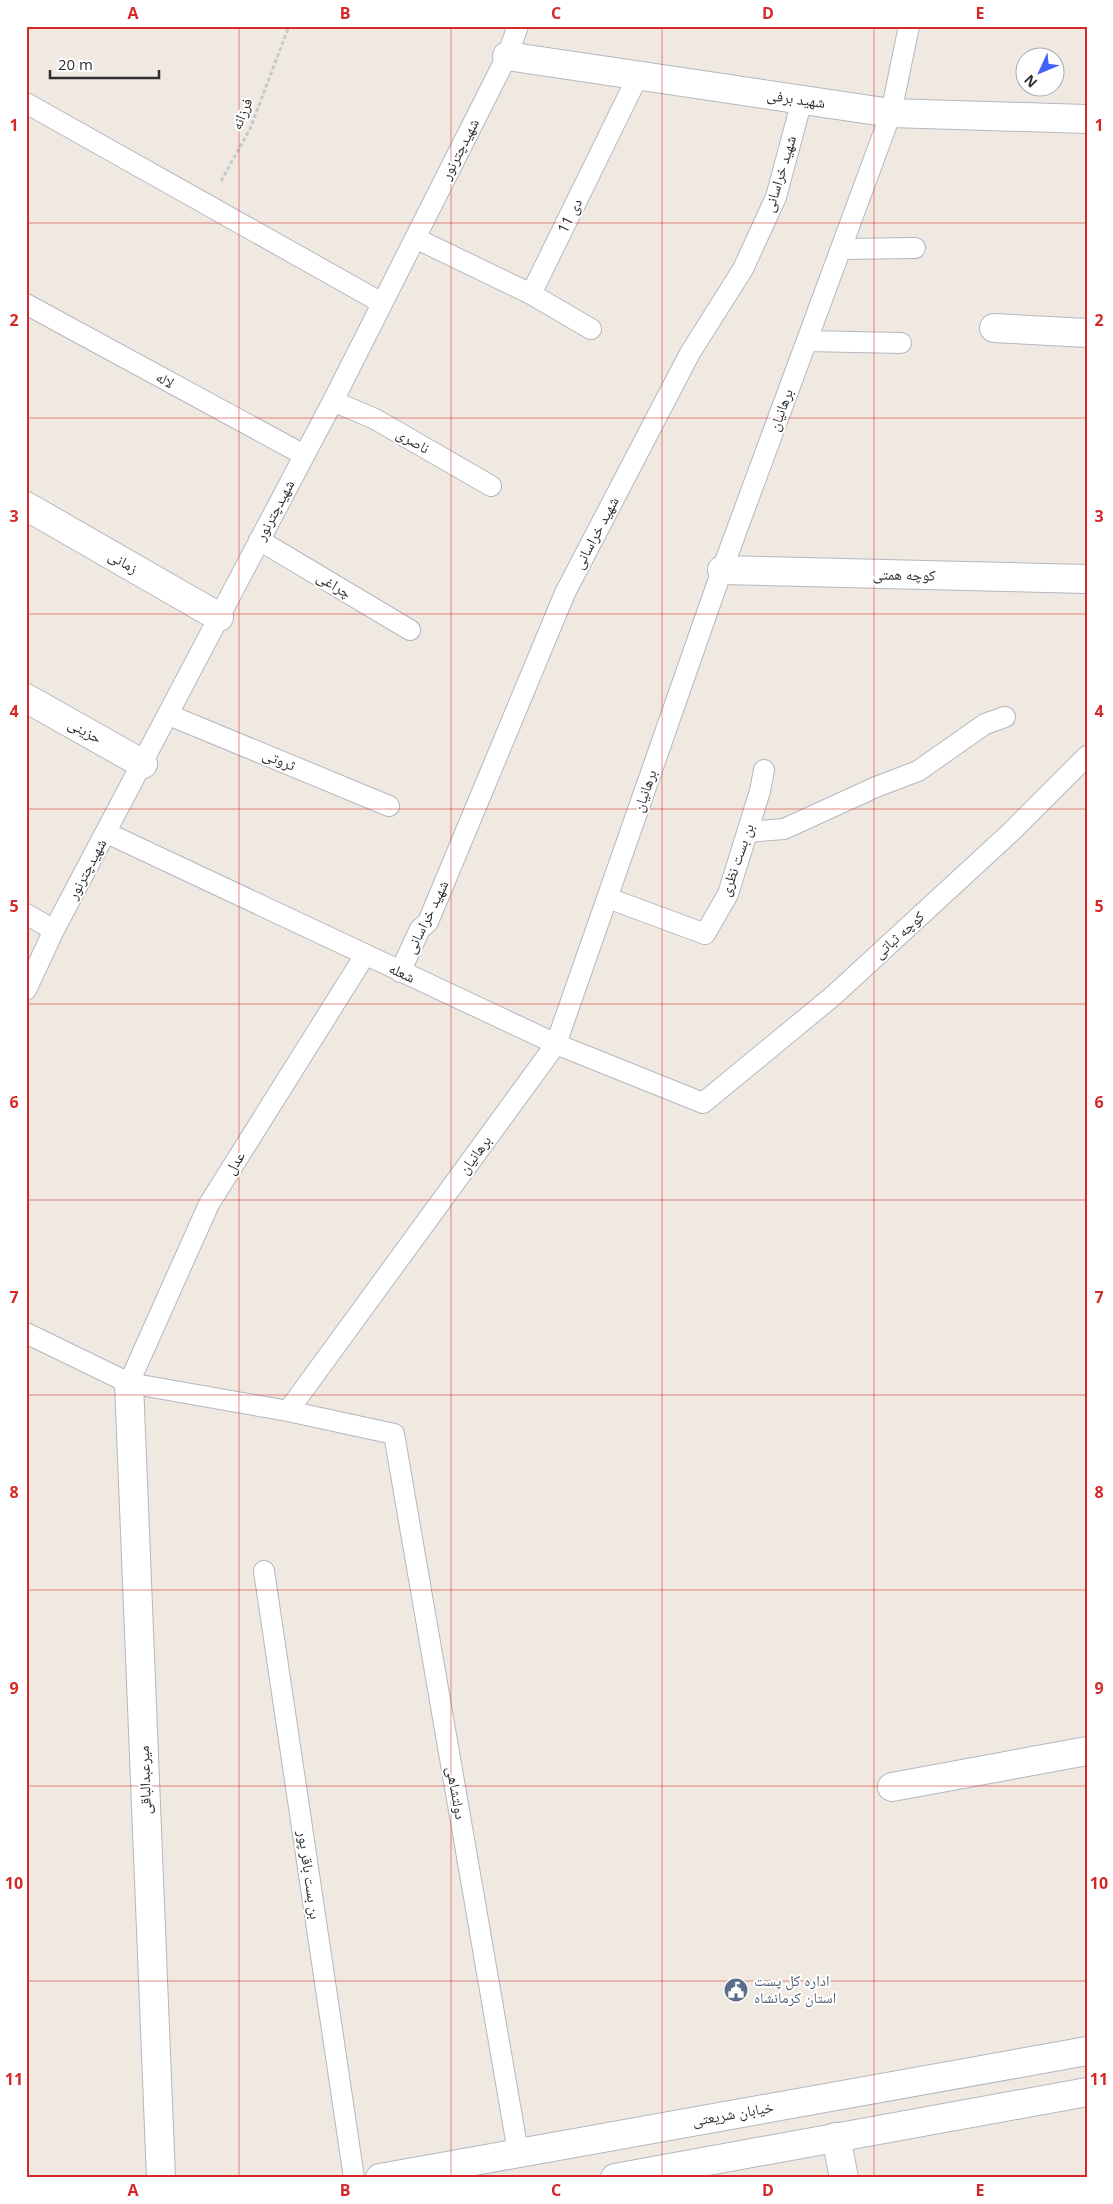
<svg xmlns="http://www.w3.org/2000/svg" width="1113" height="2204" font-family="'Open Sans','Noto Naskh Arabic',sans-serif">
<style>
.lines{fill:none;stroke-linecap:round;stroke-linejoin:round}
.lane-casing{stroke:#b4b7c1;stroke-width:22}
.street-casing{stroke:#b4b7c1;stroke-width:30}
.secondary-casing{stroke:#b4b7c1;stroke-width:30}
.path{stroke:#c9c9c9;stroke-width:3;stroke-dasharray:4 2.5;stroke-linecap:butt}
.lane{stroke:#fff;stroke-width:20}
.street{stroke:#fff;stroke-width:28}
.secondary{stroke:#fff;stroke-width:28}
.grid{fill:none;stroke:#d62828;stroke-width:1;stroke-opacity:0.55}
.labels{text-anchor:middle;stroke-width:4;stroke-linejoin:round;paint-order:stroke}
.street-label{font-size:15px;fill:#2e2e2e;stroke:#fff}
.service-label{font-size:15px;fill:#4e5e75;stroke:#fff;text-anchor:start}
.neatline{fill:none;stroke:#d62828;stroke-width:2}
.grid-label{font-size:16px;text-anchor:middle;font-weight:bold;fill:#d62828}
</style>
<rect width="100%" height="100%" fill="#efe9e1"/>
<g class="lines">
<defs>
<path id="lane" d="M 26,103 L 382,303
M 415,238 L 531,294
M 841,249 L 915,248
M 26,304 L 304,455
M 591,329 L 531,294 L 638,76
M 807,341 L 901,343
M 333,401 L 375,419 L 491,486
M 259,540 L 410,630
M 169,715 L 389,806
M 747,832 L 784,829 L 876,787 L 918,771 L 985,724 L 1005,717
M 107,833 L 556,1044 L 703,1103 L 833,996 L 1011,832 L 1087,756
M 608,898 L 705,934 L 728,894 L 760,791 L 764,770
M 26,914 L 54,930
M 400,972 L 420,929 L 428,922 L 565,593 L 690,353 L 743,269 L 776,197 L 802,100
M 26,990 L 54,930 L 333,401 L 507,56 L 518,26
M 26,1333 L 129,1383 L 288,1411 L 394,1434 L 518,2152
M 129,1383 L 209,1204 L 365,955
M 288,1411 L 556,1044 L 722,570 L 891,113 L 909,26
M 264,1571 L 354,2178"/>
<path id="street" d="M 507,56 L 891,113 L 1087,119
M 994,328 L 1087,333
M 26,506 L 219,617
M 722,570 L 1087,579
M 26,698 L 143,764
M 129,1383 L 161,2178
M 892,1787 L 1087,1751
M 836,2137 L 844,2178"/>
<path id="secondary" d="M 380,2178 L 1087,2051
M 615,2178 L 1087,2092"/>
</defs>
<use href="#lane" class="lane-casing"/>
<use href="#street" class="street-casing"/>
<use href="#secondary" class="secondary-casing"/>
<path class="path" d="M 221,181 L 250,129 L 289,26"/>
<use href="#lane" class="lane"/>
<use href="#street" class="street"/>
<use href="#secondary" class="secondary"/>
</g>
<path class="grid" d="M 239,26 L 239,2178M 451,26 L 451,2178M 662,26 L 662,2178M 874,26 L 874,2178M 26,223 L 1087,223M 26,418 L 1087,418M 26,614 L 1087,614M 26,809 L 1087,809M 26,1004 L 1087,1004M 26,1200 L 1087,1200M 26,1395 L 1087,1395M 26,1590 L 1087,1590M 26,1786 L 1087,1786M 26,1981 L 1087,1981"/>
<defs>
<symbol id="civic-disc" viewBox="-11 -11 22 22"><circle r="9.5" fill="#5c6f8a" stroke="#fff"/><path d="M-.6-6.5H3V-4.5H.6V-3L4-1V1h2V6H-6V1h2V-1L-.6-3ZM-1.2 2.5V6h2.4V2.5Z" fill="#fff"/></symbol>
</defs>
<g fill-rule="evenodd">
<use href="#civic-disc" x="722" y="1976" width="28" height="28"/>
</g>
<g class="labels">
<g class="street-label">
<text transform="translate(796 99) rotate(8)" y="5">شهید برفی</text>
<text transform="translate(242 114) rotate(-68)" y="5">فرزانه</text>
<text transform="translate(460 149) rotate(-63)" y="5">شهیدچترنور</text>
<text transform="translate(780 174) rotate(-73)" y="5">شهید خراسانی</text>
<text transform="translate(570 216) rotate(-64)" y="5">11 دی</text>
<text transform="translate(165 380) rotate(29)" y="5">لاله</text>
<text transform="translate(781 410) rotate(-70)" y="5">برهانیان</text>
<text transform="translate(413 441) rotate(30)" y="5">ناصری</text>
<text transform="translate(275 510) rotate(-62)" y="5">شهیدچترنور</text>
<text transform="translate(596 533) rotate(-62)" y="5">شهید خراسانی</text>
<text transform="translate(123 562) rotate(30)" y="5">زمانی</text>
<text transform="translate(904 575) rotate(1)" y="5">کوچه همتی</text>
<text transform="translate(334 585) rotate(31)" y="5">چراغی</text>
<text transform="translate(85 731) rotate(29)" y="5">حزینی</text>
<text transform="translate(279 760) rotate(22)" y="5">ثروتی</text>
<text transform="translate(645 791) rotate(-71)" y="5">برهانیان</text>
<text transform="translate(737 860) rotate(-71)" y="5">بن بست نظری</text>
<text transform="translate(87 869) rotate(-62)" y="5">شهیدچترنور</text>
<text transform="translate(427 917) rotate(-64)" y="5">شهید خراسانی</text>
<text transform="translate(899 935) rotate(-42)" y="5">کوچه ثباتی</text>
<text transform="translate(402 973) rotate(25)" y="5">شعله</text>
<text transform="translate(475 1155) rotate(-54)" y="5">برهانیان</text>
<text transform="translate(235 1163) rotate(-58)" y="5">عدل</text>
<text transform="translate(145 1780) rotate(-92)" y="5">میرعبدالباقی</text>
<text transform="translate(456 1793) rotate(80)" y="5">دولتشاهی</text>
<text transform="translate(309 1875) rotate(82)" y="5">بن بست باقر پور</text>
<text transform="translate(733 2114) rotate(-10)" y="5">خیابان شریعتی</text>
</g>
<g class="service-label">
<text x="754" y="1986">اداره کل پست<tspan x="754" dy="17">استان کرمانشاه</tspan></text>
</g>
</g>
<rect width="1113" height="2204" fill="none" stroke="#ffffff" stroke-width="55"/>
<g transform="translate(1040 72) rotate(226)"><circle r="24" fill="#ffffff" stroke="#ababab"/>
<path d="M0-4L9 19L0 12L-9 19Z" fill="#4264fb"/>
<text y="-8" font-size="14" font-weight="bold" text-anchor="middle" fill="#2e2e2e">N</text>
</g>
<path d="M50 70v8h109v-8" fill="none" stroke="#2e2e2e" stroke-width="2.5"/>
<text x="58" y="70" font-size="15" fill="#2e2e2e" stroke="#ffffff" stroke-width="4" paint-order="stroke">20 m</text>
<rect x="28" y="28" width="1058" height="2148" class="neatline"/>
<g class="grid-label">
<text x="133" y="19">A</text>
<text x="345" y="19">B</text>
<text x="556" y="19">C</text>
<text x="768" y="19">D</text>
<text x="980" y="19">E</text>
<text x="14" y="131">1</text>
<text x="1099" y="131">1</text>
<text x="14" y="326">2</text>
<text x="1099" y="326">2</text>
<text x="14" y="522">3</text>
<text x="1099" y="522">3</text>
<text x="14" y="717">4</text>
<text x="1099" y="717">4</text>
<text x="14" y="912">5</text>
<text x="1099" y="912">5</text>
<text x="14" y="1108">6</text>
<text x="1099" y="1108">6</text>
<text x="14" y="1303">7</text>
<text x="1099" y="1303">7</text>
<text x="14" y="1498">8</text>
<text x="1099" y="1498">8</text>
<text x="14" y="1694">9</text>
<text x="1099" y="1694">9</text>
<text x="14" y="1889">10</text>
<text x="1099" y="1889">10</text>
<text x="14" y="2085">11</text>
<text x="1099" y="2085">11</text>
<text x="133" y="2196">A</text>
<text x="345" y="2196">B</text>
<text x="556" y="2196">C</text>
<text x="768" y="2196">D</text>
<text x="980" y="2196">E</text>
</g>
</svg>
